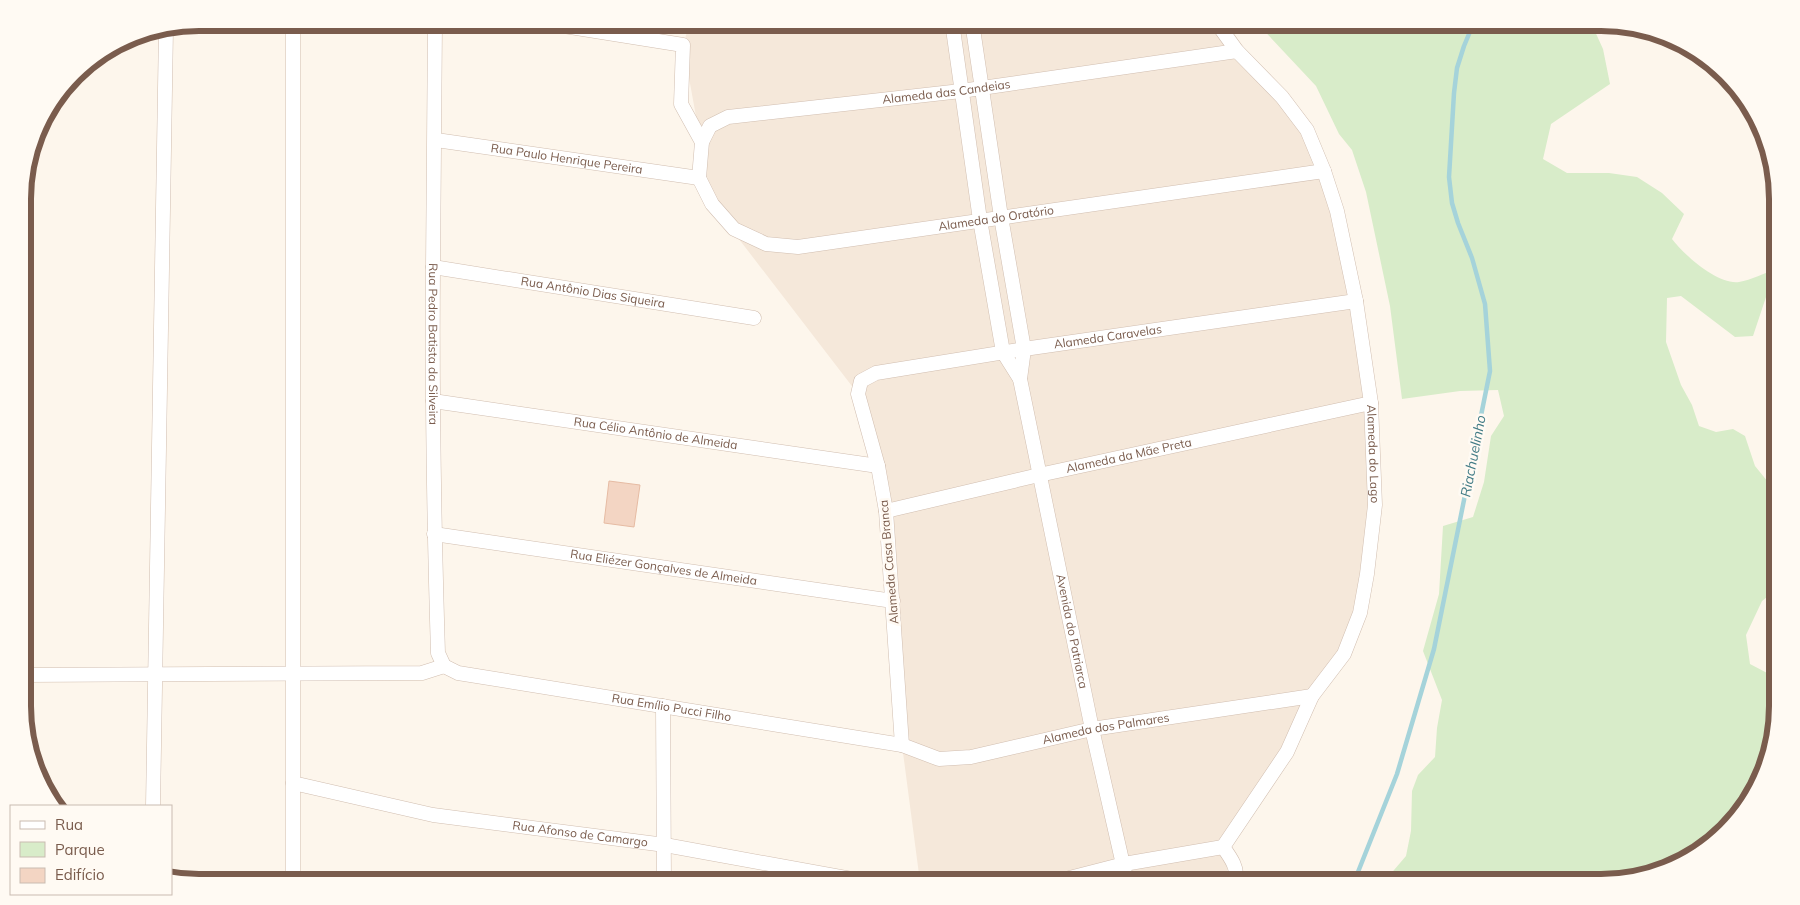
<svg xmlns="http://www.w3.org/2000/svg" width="1800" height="905" font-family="Mulish,sans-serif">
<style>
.residential{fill:#f5e8da}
.green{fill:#d8ecc9}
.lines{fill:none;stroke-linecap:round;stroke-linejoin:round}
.stream{stroke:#a5d3da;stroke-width:4.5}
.building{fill:#f3d5c3;stroke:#e6bba3}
.street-casing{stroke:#d1beb0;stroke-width:15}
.street{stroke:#fff;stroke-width:14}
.labels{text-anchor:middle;stroke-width:5;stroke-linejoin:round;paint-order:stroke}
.street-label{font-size:12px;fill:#7a5c4d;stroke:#fffaf3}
.water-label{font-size:14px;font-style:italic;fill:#437c86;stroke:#fffaf3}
.rim{fill:none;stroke:#7a5c4d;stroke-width:6}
</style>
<rect width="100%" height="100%" fill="#fdf6ec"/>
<path class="residential" d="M 690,22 L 1216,23 L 1307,130 L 1356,301 L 1374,454 L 1360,613 L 1287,752 L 1224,847 L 1229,882 L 920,882 L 902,745 L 886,511 L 858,394 L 712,204 L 683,45 Z"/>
<path class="green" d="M 1257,23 L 1596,23 L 1593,27 L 1603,49 L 1610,84 L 1551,124 L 1543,159 L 1567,173 L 1609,173 L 1637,177 L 1662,193 L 1684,214 L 1672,239 C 1684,255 1718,285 1739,282 C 1751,280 1765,273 1776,269 L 1776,295 L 1767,294 L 1753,336 L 1735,337 L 1681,296 L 1667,298 L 1666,342 L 1681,385 L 1692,405 L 1699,426 L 1716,432 L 1733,429 L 1745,436 L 1755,466 L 1777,493 L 1777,589 L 1762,601 L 1746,635 L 1750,664 L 1769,674 L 1777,675 L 1777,706 L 1759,783 L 1699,852 L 1612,882 L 1387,882 L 1388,877 L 1406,856 L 1411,831 L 1412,791 L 1418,775 L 1435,757 L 1437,728 L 1442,700 L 1423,651 L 1439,594 L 1443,526 L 1473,517 L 1484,482 L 1491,436 L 1504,416 L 1498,390 L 1460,391 L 1402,399 L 1390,306 L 1366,192 L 1352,150 L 1339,134 L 1316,86 Z"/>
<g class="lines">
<path class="stream" d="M 1354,882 L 1397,774 L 1434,649 L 1490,371 L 1485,304 L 1472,258 L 1458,223 L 1452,203 L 1449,177 L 1454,93 L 1457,68 L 1464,46 L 1474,22"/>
</g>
<path class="building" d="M 609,481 L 640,485 L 634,527 L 604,523 Z"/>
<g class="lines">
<defs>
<g id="street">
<path id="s1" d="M 435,22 C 435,104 434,186 433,268 C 432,396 434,524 438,653 L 444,666"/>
<path d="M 539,22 L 683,45 L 681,104 L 702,142"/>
<path d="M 952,22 L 980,220 L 1003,352 L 1020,379"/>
<path id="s2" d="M 972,22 L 1001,217 L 1024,349 L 1020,379 L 1092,729 L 1127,882"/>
<path id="s3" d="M 1216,22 L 1237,51 L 1282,97 L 1307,130 L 1324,171 L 1337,211 L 1356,301 L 1371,403 L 1375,505 L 1367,574 L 1360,613 L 1344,654 L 1312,696 L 1287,752 L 1223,847"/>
<path id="s4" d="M 436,140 L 699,178"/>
<path id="s5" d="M 699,178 L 712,204 L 734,229 L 766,244 L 798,247 L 1324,171"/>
<path id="s6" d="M 699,178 L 702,142 L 710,126 L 728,117 L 961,91 L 1237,51"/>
<path id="s7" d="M 433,267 L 754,318"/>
<path id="s8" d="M 433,401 L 878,466"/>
<path id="s9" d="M 886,511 L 1039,475 L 1371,403"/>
<path id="s10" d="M 434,534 L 893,601"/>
<path id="s11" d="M 444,666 L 458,673 L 902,745 L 939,759 L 971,757 L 1092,729 L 1312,696"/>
<path d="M 24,675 L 422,673 L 444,666"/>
<path d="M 663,706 L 664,882"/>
<path id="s12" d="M 902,745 L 886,511 L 878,466 L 858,394 L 861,381 L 876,373 L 1024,349 L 1356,301"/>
<path id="s13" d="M 293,783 L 433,815 L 665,845 L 868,882"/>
<path d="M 153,806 L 166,29"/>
<path d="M 1223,847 C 1231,858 1239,869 1235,882"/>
<path d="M 293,882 L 293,22"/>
<path d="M 1054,882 L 1124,864 L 1223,847"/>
</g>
</defs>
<use href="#street" class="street-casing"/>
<use href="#street" class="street"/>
</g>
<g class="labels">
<g class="street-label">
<text dy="4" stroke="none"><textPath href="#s6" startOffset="294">Alameda das Candeias</textPath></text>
<text dy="4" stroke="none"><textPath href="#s4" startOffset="132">Rua Paulo Henrique Pereira</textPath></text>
<text dy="4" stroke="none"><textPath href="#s5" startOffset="330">Alameda do Oratório</textPath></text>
<text dy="4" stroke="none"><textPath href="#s7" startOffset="162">Rua Antônio Dias Siqueira</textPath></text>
<text dy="4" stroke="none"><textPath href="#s12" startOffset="620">Alameda Caravelas</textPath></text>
<text dy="4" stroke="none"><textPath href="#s1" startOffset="322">Rua Pedro Batista da Silveira</textPath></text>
<text dy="4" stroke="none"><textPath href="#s8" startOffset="225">Rua Célio Antônio de Almeida</textPath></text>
<text dy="4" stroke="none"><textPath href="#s3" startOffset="474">Alameda do Lago</textPath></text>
<text dy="4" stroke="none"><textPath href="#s9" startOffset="249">Alameda da Mãe Preta</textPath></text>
<text transform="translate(889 562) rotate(-95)" y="4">Alameda Casa Branca</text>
<text dy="4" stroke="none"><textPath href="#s10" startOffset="232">Rua Eliézer Gonçalves de Almeida</textPath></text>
<text dy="4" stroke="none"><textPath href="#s2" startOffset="619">Avenida do Patriarca</textPath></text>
<text dy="4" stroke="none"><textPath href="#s11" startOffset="232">Rua Emílio Pucci Filho</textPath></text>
<text dy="4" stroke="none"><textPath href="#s11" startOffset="675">Alameda dos Palmares</textPath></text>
<text dy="4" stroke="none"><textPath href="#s13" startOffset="292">Rua Afonso de Camargo</textPath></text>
</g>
<g class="water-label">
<text transform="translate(1473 456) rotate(-79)" y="5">Riachuelinho</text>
</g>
</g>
<path d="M0 0H1800V905H0ZM199 31H1601A168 168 0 0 1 1769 199V706A168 168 0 0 1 1601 874H199A168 168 0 0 1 31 706V199A168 168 0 0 1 199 31Z" fill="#fffaf3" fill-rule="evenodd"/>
<path class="rim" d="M199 31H1601A168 168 0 0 1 1769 199V706A168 168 0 0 1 1601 874H199A168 168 0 0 1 31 706V199A168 168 0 0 1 199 31Z"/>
<rect x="10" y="805" width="162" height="90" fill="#fffaf3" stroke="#cabbb1"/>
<rect x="20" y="821" width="25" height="8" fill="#ffffff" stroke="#cabbb1"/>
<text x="55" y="830" font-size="15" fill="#7a5c4d">Rua</text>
<rect x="20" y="842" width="25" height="15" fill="#d8ecc9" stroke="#cabbb1"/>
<text x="55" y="855" font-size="15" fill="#7a5c4d">Parque</text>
<rect x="20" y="868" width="25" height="15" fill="#f3d5c3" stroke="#cabbb1"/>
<text x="55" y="880" font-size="15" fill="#7a5c4d">Edifício</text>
</svg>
